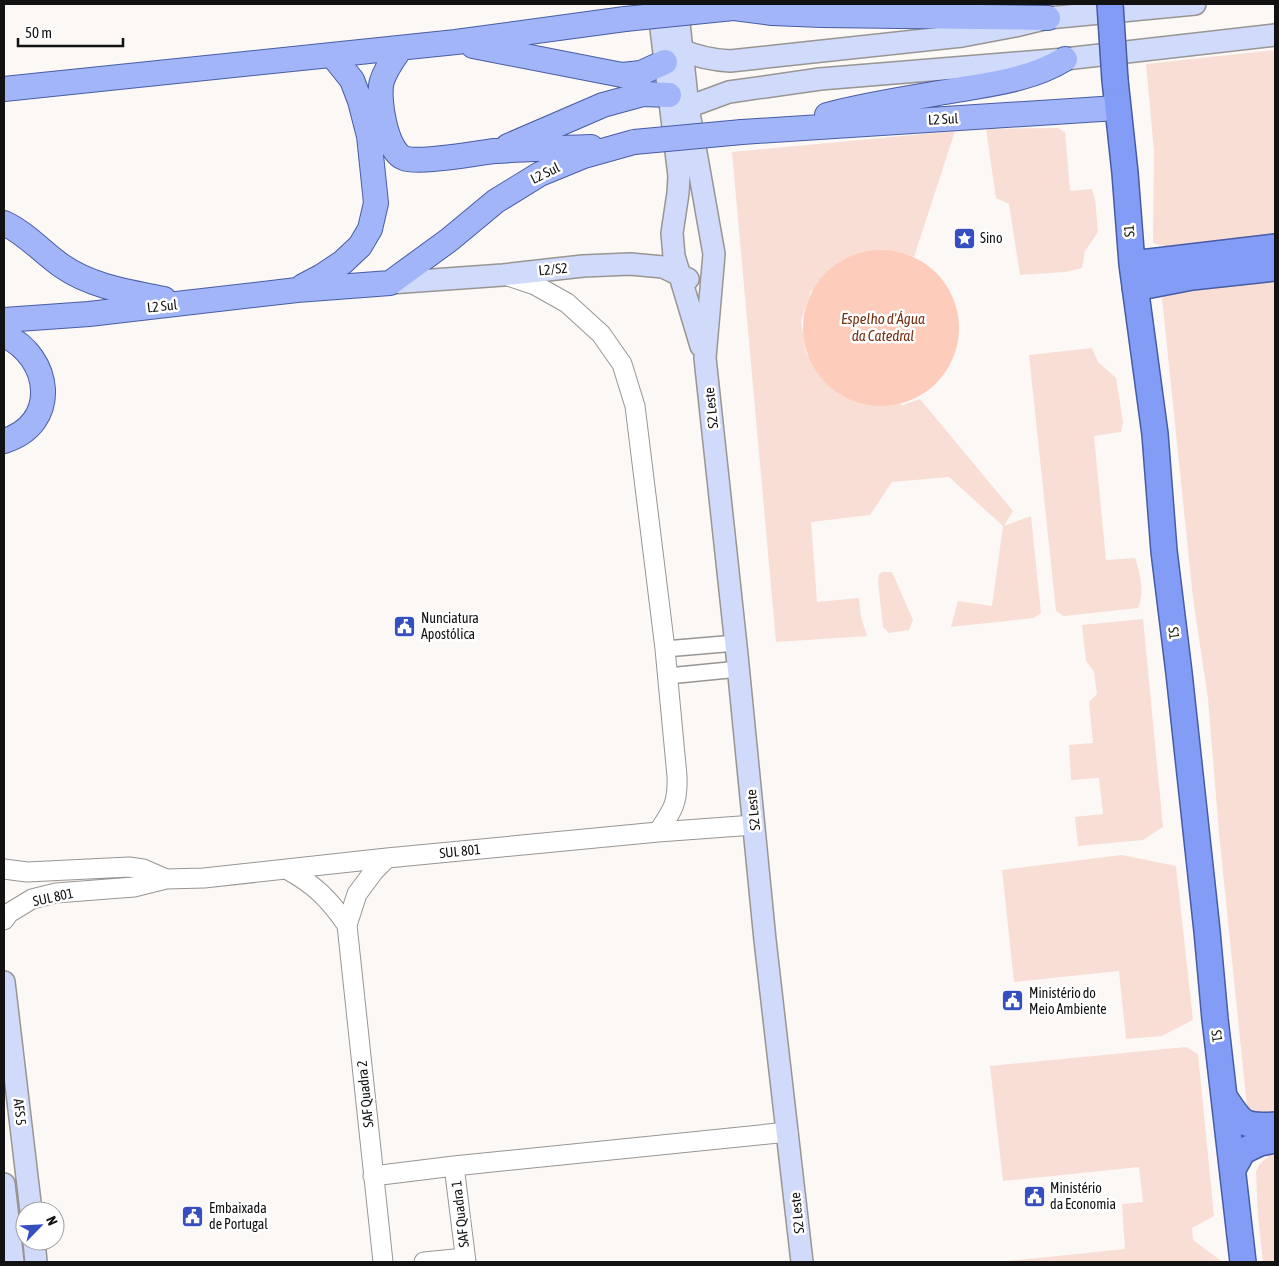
<svg xmlns="http://www.w3.org/2000/svg" width="1279" height="1266" font-family="'Asap Condensed',sans-serif">
<style>
.green{fill:#f9ded5}
.water{fill:#feccba}
.lines{fill:none;stroke-linecap:round;stroke-linejoin:round}
.minor-casing{stroke:#989593;stroke-width:18}
.tertiary-casing{stroke:#989593;stroke-width:21}
.secondary-casing{stroke:#989593;stroke-width:24}
.primary-casing{stroke:#485ca4;stroke-width:26}
.trunk-casing{stroke:#485ca4;stroke-width:28}
.minor{stroke:#fff;stroke-width:15}
.tertiary{stroke:#fff;stroke-width:19}
.secondary{stroke:#d0dafb;stroke-width:21}
.primary{stroke:#a2b5f8;stroke-width:24}
.trunk{stroke:#839cf6;stroke-width:25}
.primary-bridge-casing{stroke:#485ca4;stroke-width:26;stroke-linecap:butt}
.trunk-bridge-casing{stroke:#485ca4;stroke-width:28;stroke-linecap:butt}
.primary-bridge{stroke:#a2b5f8;stroke-width:24}
.trunk-bridge{stroke:#839cf6;stroke-width:25}
.labels{text-anchor:middle;stroke-width:5;stroke-linejoin:round;paint-order:stroke}
.street-label{font-size:14px;fill:#131212;stroke:#fff}
.poi-label{font-size:14px;fill:#131212;stroke:#fff;text-anchor:start}
.water-label{font-size:15px;font-style:italic;fill:#752f11;stroke:#fff}
</style>
<rect width="100%" height="100%" fill="#fbf8f6"/>
<path class="green" d="M 1275,50 L 1275,239 C 1246,242 1177,253 1153,243 L 1154,151 L 1146,64 Z
M 1058,128 L 1065,132 L 1070,191 L 1092,189 L 1095,199 L 1098,232 L 1085,251 L 1082,268 L 1065,272 L 1020,275 L 1009,204 L 996,198 L 986,129 Z
M 955,131 L 914,257 L 900,252 L 811,291 L 801,321 L 806,353 L 822,377 L 903,405 L 920,399 L 1013,511 L 1004,526 L 1031,516 L 1041,613 L 1034,618 L 951,627 L 958,601 L 992,606 L 1003,526 L 949,477 L 892,482 L 870,515 L 811,522 L 817,602 L 859,598 L 861,617 L 867,636 L 776,642 L 732,152 Z
M 1275,275 L 1275,1113 L 1250,1112 L 1247,1107 L 1219,833 L 1208,699 L 1193,598 L 1162,298 L 1168,291 Z
M 1092,348 L 1098,362 L 1116,378 L 1123,422 L 1121,432 L 1094,436 L 1106,560 L 1135,558 C 1140,572 1145,594 1138,608 L 1064,616 L 1056,611 L 1029,355 Z
M 883,572 L 892,572 L 913,620 L 909,630 L 889,633 L 883,627 L 878,581 L 879,574 Z
M 1143,619 L 1163,827 L 1143,840 L 1078,846 L 1075,817 L 1103,814 L 1099,778 L 1071,780 L 1069,745 L 1093,743 L 1089,702 L 1097,694 L 1094,672 L 1086,661 L 1082,625 Z
M 1122,855 L 1176,866 L 1193,1020 L 1162,1036 L 1126,1039 L 1119,971 L 1014,982 L 1002,870 Z
M 1186,1047 L 1198,1054 L 1214,1216 L 1192,1228 L 1193,1240 L 1220,1260 L 1220,1262 L 1008,1262 L 1008,1261 L 1125,1249 L 1122,1204 L 1143,1202 L 1139,1167 L 1003,1181 L 990,1066 Z
M 1275,1152 L 1275,1262 L 1263,1262 L 1258,1216 L 1256,1172 L 1259,1165 L 1264,1160 Z"/>
<path class="water" d="M803 328a78 78 0 1 1 156 0a78 78 0 1 1-156 0Z"/>
<g class="lines">
<defs>
<path id="minor" d="M 665,649 L 736,643
M 668,676 L 739,669"/>
<path id="tertiary" d="M 505,275 L 535,285 L 567,303 L 601,334 L 622,364 L 635,406 L 665,649 L 677,776 C 678,803 673,810 658,832
M 4,869 L 27,872 L 129,867 L 143,869 L 166,879
M 286,869 C 314,884 329,899 347,925
M 4,920 L 9,913 L 32,899 L 56,893 L 134,887 L 166,879 L 204,878 L 387,858 L 658,832 L 754,825
M 454,1166 L 466,1262
M 373,1176 L 454,1166 L 788,1132
M 383,1262 L 347,925 L 357,894 L 374,871 L 387,858
M 424,1262 L 465,1258"/>
<path id="secondary" d="M 658,4 L 679,176 L 678,193 L 672,233 L 674,256 L 701,346
M 677,4 L 688,107 L 714,254 L 705,358 L 737,655 L 765,940 L 802,1262
M 681,50 C 698,57 712,60 730,61 L 962,36 L 1015,26 L 1048,18 L 1195,4
M 688,107 L 729,92 L 820,79 L 1065,59 L 1275,35
M 390,283 L 503,275 L 583,266 L 630,264 L 663,267 L 688,279
M 4,982 L 31,1211
M 4,1184 L 13,1262
M 34,1241 L 36,1262"/>
<path id="primary" d="M 734,8 L 772,13 L 822,15 L 1048,18
M 473,46 L 622,75 L 641,73 L 665,62
M 401,48 C 394,58 386,68 382,81 C 377,97 386,152 404,158 C 419,164 476,153 495,151 C 527,149 559,148 591,147
M 4,89 L 456,42 L 625,19
M 827,115 C 868,104 910,98 951,91 C 990,84 1031,80 1065,59
M 742,132 L 1117,108
M 508,146 L 603,105 L 643,94 L 669,95
M 4,223 C 26,233 43,253 62,266 C 92,287 130,292 164,299
M 303,286 L 322,276 L 343,262 L 360,246 L 370,229 L 376,203 L 369,136 L 360,101 L 352,80 L 332,55
M 4,320 L 89,314 L 297,290 L 390,283 L 449,240 L 496,201 L 540,174 L 584,156 L 634,142
M 4,335 C 52,357 60,424 4,441"/>
<path id="trunk" d="M 1115,80 L 1125,173 L 1132,264 L 1155,434 L 1164,551 L 1179,673 L 1207,931 L 1215,1019 L 1243,1262
M 1132,264 L 1275,247
M 1135,288 L 1192,277 L 1275,268
M 1225,1098 C 1242,1124 1243,1127 1275,1125
M 1233,1169 L 1243,1151 L 1260,1143 L 1275,1140"/>
</defs>
<use href="#minor" class="minor-casing"/>
<use href="#tertiary" class="tertiary-casing"/>
<use href="#secondary" class="secondary-casing"/>
<use href="#primary" class="primary-casing"/>
<use href="#trunk" class="trunk-casing"/>
<use href="#minor" class="minor"/>
<use href="#tertiary" class="tertiary"/>
<use href="#secondary" class="secondary"/>
<use href="#primary" class="primary"/>
<use href="#trunk" class="trunk"/>
<defs>
<path id="primary-bridge" d="M 625,19 L 733,8
M 634,142 L 742,132"/>
<path id="trunk-bridge" d="M 1110,4 L 1115,80"/>
</defs>
<use href="#primary-bridge" class="primary-bridge-casing"/>
<use href="#trunk-bridge" class="trunk-bridge-casing"/>
<use href="#primary-bridge" class="primary-bridge"/>
<use href="#trunk-bridge" class="trunk-bridge"/>
</g>
<defs>
<symbol id="sight-square" viewBox="-11 -11 22 22"><rect x="-9" y="-9" width="18" height="18" rx="4" fill="#364fc0" stroke="#fff"/><path d="M0-6L1.8-2.2L6-1.7L2.9 1.2L3.7 5.4L0 3.3L-3.7 5.4L-2.9 1.2L-6-1.7L-1.8-2.2Z" fill="#fff"/></symbol>
<symbol id="civic-square" viewBox="-11 -11 22 22"><rect x="-9" y="-9" width="18" height="18" rx="4" fill="#364fc0" stroke="#fff"/><path d="M-.6-6.5H3V-4.5H.6V-3L4-1V1h2V6H-6V1h2V-1L-.6-3ZM-1.2 2.5V6h2.4V2.5Z" fill="#fff"/></symbol>
</defs>
<g fill-rule="evenodd">
<use href="#sight-square" x="952" y="226" width="25" height="25"/>
<use href="#civic-square" x="392" y="614" width="25" height="25"/>
<use href="#civic-square" x="1000" y="988" width="25" height="25"/>
<use href="#civic-square" x="1022" y="1184" width="25" height="25"/>
<use href="#civic-square" x="180" y="1204" width="25" height="25"/>
</g>
<g class="labels">
<g class="street-label">
<text transform="translate(943 119) rotate(-3)" y="5">L2 Sul</text>
<text transform="translate(545 173) rotate(-26)" y="5">L2 Sul</text>
<text transform="translate(1129 231) rotate(-94)" y="5">S1</text>
<text transform="translate(553 269) rotate(-6)" y="5">L2/S2</text>
<text transform="translate(162 306) rotate(-6)" y="5">L2 Sul</text>
<text transform="translate(711 408) rotate(-96)" y="5">S2 Leste</text>
<text transform="translate(1174 633) rotate(83)" y="5">S1</text>
<text transform="translate(753 810) rotate(-96)" y="5">S2 Leste</text>
<text transform="translate(460 851) rotate(-6)" y="5">SUL 801</text>
<text transform="translate(53 897) rotate(-12)" y="5">SUL 801</text>
<text transform="translate(1217 1036) rotate(83)" y="5">S1</text>
<text transform="translate(365 1094) rotate(-96)" y="5">SAF Quadra 2</text>
<text transform="translate(20 1112) rotate(83)" y="5">AFS 5</text>
<text transform="translate(797 1213) rotate(-96)" y="5">S2 Leste</text>
<text transform="translate(460 1214) rotate(-97)" y="5">SAF Quadra 1</text>
</g>
<g class="poi-label">
<text x="980" y="243">Sino</text>
<text x="421" y="623">Nunciatura<tspan x="421" dy="16">Apostólica</tspan></text>
<text x="1029" y="998">Ministério do<tspan x="1029" dy="16">Meio Ambiente</tspan></text>
<text x="1050" y="1193">Ministério<tspan x="1050" dy="16">da Economia</tspan></text>
<text x="209" y="1213">Embaixada<tspan x="209" dy="16">de Portugal</tspan></text>
</g>
<g class="water-label">
<text x="883" y="324">Espelho d'Água<tspan x="883" dy="17">da Catedral</tspan></text>
</g>
</g>
<rect width="1279" height="1266" fill="none" stroke="#131212" stroke-width="10"/>
<g transform="translate(40 1226) rotate(66)"><circle r="24" fill="#ffffff" stroke="#a1a0a0"/>
<path d="M0-4L9 19L0 12L-9 19Z" fill="#364fc0"/>
<text y="-8" font-size="14" font-weight="bold" text-anchor="middle" fill="#131212">N</text>
</g>
<path d="M18 38v8h105v-8" fill="none" stroke="#131212" stroke-width="2.5"/>
<text x="25" y="38" font-size="15" fill="#131212" stroke="#ffffff" stroke-width="4" paint-order="stroke">50 m</text>
</svg>
